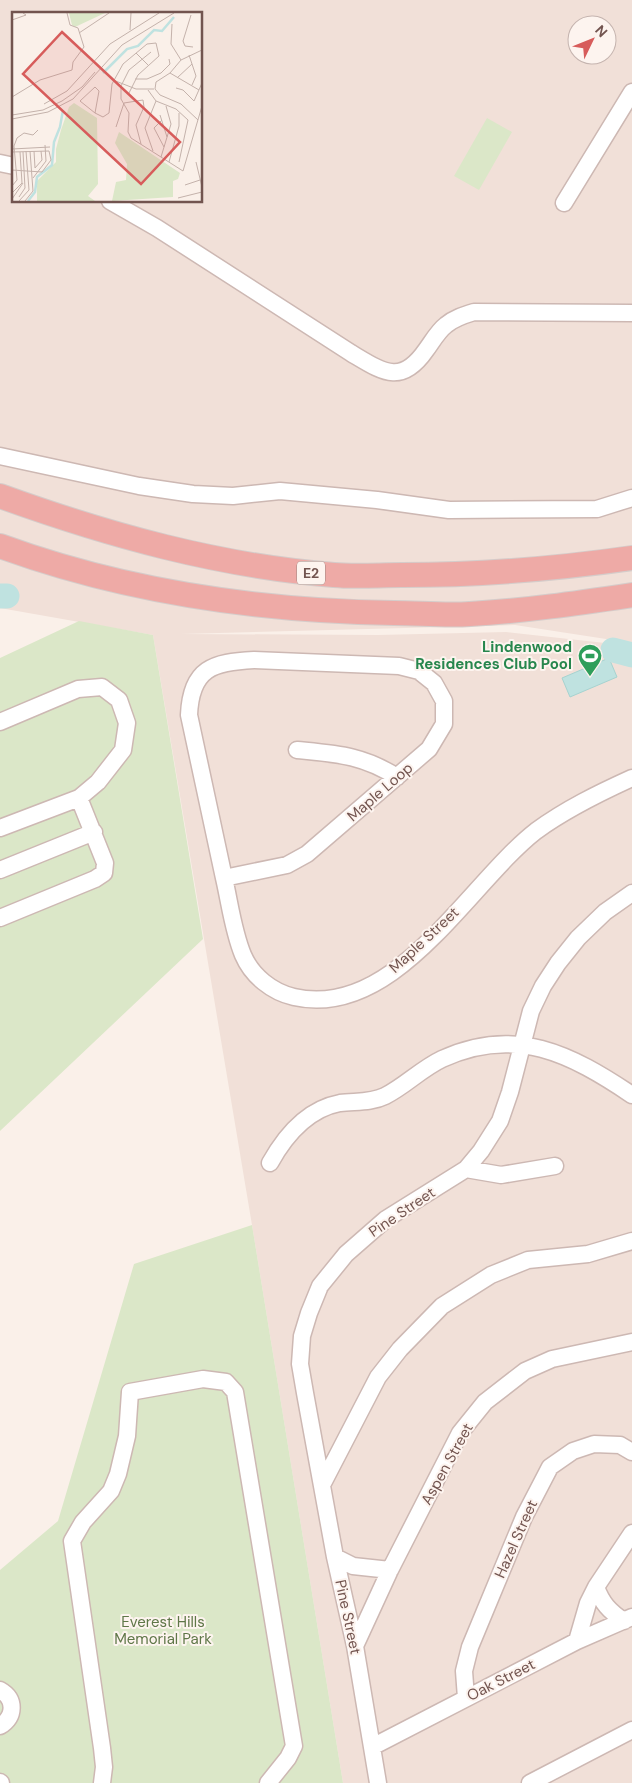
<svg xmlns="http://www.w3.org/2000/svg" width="632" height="1783" font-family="'DM Sans',sans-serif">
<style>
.residential{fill:#f1e0d8;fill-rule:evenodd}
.green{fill:#dbe7c8}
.water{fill:#bfe2e0;stroke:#a6d3d0}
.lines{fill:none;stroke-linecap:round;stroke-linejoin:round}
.river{stroke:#bfe2e0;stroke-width:25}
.minor-casing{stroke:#cdb8b3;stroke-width:19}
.highway-casing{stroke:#d5ccca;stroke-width:26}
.minor{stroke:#fff;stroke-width:16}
.highway{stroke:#eeaaa6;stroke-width:24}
.labels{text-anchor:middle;stroke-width:4;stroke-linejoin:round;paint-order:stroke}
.shield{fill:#fdf4ef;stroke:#9c847f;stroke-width:1}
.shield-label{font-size:14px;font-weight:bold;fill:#72544f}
.leisure-label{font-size:15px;font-weight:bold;fill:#27864d;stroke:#fdf4ef;text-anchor:end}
.street-label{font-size:15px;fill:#72544f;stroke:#fdf4ef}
.park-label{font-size:15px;fill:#5f7748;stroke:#fdf4ef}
.inset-river{fill:none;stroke:#bfe2e0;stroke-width:2.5}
.inset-road{fill:none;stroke:#c4b2ab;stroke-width:1}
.view{fill:#d75c5b;fill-opacity:0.15;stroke:#d75c5b;stroke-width:2.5}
.inset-edge{fill:none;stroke:#72544f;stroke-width:2.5}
</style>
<rect width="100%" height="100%" fill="#faf0e9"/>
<path class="residential" d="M 0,0 L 632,0 L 632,643 L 515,625 L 181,634 L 378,635 L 506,632 L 632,646 L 632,1783 L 343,1783 L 252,1225 L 153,635 L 0,608 ZM 14,14 L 201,14 L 201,201 L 14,201 ZM 577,25 L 607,25 L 607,55 L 577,55 Z"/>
<path class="green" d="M 487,118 L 512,132 L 479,190 L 454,176 Z
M 79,621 L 153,635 L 203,939 L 0,1131 L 0,658 Z
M 252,1225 L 343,1783 L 0,1783 L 0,1570 L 58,1521 L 134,1264 Z"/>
<path class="water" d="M 609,658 L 617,677 L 570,697 L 562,678 Z"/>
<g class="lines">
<path class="river" d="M 0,596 L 7,596
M 613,650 L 632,655"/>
<defs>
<path id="minor" d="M 0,163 L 14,166
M 110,201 L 157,228 L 351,353 C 383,372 401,386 426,350 C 432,342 438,331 446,325 C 454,318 464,315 474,312 L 632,313
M 564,203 L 632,92
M 0,456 L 139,486 L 193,494 L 233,496 L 280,491 L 377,500 L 449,510 L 597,509 L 632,498
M 254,660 L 399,666 L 419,671 L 434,683 L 444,701 L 444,724 L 429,749 L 307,854 L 287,865 L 224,878 L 189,715 C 191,668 213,662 254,660 Z
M 0,722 L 78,689 L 102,687 L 119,700 L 127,723 L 123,750 L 98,782 L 79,798 L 0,828
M 297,750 C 337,754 362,755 397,777
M 0,870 L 94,832
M 224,878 C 230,904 233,931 243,955 C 252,976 272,992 294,997 C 395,1020 468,884 536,831 C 566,809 599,793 632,778
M 0,918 L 95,879 L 104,873 L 105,863 L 79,798
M 270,1163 C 285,1136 308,1109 340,1103 C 355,1101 371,1103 385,1096 C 405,1086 421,1069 442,1059 C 515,1025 571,1054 632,1095
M 466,1169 L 501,1175 L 555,1166
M 322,1485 L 378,1377 L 400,1349 L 442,1306 L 491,1275 L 528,1260 L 588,1254 L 632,1241
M 335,1557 L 353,1566 L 390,1570
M 596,1587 C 602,1603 609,1611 624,1621
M 577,1641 L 588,1603 L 596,1587 L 632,1533
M 355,1646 L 390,1570 L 460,1433 L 485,1402 L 525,1371 L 552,1359 L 632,1342
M 0,1690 C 16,1699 15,1717 0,1726
M 466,1698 L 464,1671 L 470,1647 L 524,1517 L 550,1467 L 573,1451 L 594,1444 L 620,1445 L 632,1452
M 372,1747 L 577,1641 L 632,1617
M 0,1782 L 1,1783
M 102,1783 L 104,1767 L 102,1748 L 72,1541 L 83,1522 L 111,1491 L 118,1474 L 127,1436 L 130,1392 L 203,1379 L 226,1382 L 235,1392 L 294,1746 L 288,1758 L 268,1783
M 378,1783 L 355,1646 L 335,1557 L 305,1393 L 300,1364 L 302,1336 L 309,1313 L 320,1286 L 346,1254 L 386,1219 L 466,1169 L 481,1151 L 500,1121 L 510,1092 L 531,1011 L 543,986 L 558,963 L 578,938 L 605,912 L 632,893
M 530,1783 L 632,1730"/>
<path id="highway" d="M 0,496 C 108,535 219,566 334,575 C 356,577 380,575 402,575 C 479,575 555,569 632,558
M 0,546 C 126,592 260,611 394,613 C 419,613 445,616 470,614 C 524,611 578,603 632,595"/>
</defs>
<use href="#minor" class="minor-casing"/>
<use href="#highway" class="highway-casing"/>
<use href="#minor" class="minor"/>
<use href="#highway" class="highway"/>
</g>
<defs>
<symbol id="stadium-pin" viewBox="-11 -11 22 30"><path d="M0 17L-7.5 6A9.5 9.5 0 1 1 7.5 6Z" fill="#2e9e5b" stroke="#fdf4ef"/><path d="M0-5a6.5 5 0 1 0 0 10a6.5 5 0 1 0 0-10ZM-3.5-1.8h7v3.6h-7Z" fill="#fff"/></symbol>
</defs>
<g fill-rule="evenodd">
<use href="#stadium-pin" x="576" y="642" width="28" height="38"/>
</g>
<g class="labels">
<rect class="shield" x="297" y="561.5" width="28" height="23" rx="4"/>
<g class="shield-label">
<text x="311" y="578">E2</text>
</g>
<g class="leisure-label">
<text x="572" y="652">Lindenwood<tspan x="572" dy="17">Residences Club Pool</tspan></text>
</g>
<g class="street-label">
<text transform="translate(380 792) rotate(-41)" y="5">Maple Loop</text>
<text transform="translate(424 940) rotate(-43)" y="5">Maple Street</text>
<text transform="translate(402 1212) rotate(-34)" y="5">Pine Street</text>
<text transform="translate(447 1464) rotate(-61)" y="5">Aspen Street</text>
<text transform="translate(516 1539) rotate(-66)" y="5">Hazel Street</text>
<text transform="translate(348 1617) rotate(78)" y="5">Pine Street</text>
<text transform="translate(501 1680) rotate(-27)" y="5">Oak Street</text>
</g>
<g class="park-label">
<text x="163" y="1627">Everest Hills<tspan x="163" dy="17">Memorial Park</tspan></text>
</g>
</g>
<g transform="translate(12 12)">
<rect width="190" height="190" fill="#faf0e9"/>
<path d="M 57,1 L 93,1 L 63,15 L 60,13 ZM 62,91 L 85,106 L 86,172 L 76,184 L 83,189 L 25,189 L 25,169 L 44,150 L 44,137 L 49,118 L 57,95 ZM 107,120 L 168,161 L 166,167 L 161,169 L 161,185 L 100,189 L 104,170 L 114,168 L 115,152 L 103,131 Z" fill="#dbe7c8"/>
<path class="inset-river" d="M 91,61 L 115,37 L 126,34 L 142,18 L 150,19 L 162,5M 16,189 L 23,180 L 25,165 L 40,153 L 42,130 L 48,115 L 51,98"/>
<path class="inset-road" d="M 179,3 L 171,29 L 173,34 L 181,35M 0,8 L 14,3 L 11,1M 160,12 L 159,32 L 169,48M 118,18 L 119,1M 67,21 L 97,1M 139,40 L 117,58 L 109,74 L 109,87 L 117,101 L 116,120 L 119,126 L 171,159 L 190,94M 124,41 L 137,54M 177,43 L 184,64 L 180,73M 158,61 L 187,78M 165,66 L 180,52M 123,67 L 135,67 L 149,61 L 158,52 L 157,47M 101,68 L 124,77 L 142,77M 83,75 L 87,79 L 83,101 L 68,89 ZM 164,76 L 171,78 L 182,89 L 190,71M 143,77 L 144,70 L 158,61 L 169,48 L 190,38M 143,77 L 148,83 L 169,92 L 186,108M 136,78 L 144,89 L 164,97 L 176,108 L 167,150M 0,85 L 28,68 L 60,58 L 61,50 L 72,35 L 66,16 L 58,13 L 55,1M 32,92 L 55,79 L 98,32 L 147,1M 83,101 L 91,105 L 97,101 L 100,72 L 111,52 L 135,32 L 144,31 L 147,44 L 126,63 L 117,81M 0,103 L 31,98 L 50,89 L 70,75 L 83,60M 148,103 L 155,125M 0,107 L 36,100 L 61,87 L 110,33 L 162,1M 150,108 L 142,116 L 152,135M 104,115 L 112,91 L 131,88 L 132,95 L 124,113 L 129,132M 0,137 L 38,135M 22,139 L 23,156M 141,139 L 133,116 L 144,89M 0,140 L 37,139 L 39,148 L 30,160 L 0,158M 149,145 L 159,112 L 154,94M 157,150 L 167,114 L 167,101M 184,150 L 190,175M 23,156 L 30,148 L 29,139M 21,166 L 34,149 L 33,133M 173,173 L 188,168M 0,174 L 5,168 L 2,134 L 5,126 L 12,121 L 21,123 L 26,118M 0,181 L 10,171 L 8,140M 7,185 L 13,176 L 11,140M 166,186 L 190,180M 0,187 L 11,171M 7,189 L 17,178 L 14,139M 13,189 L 21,179 L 18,139"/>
<path class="view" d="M 50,20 L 168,130 L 129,172 L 11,62 Z"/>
<rect width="190" height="190" class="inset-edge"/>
</g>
<g transform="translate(592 40) rotate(47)"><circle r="24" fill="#fdf4ef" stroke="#c5b4af"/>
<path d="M0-4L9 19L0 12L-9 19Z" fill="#d75c5b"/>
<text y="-8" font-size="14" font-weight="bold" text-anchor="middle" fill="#72544f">N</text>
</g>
</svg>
